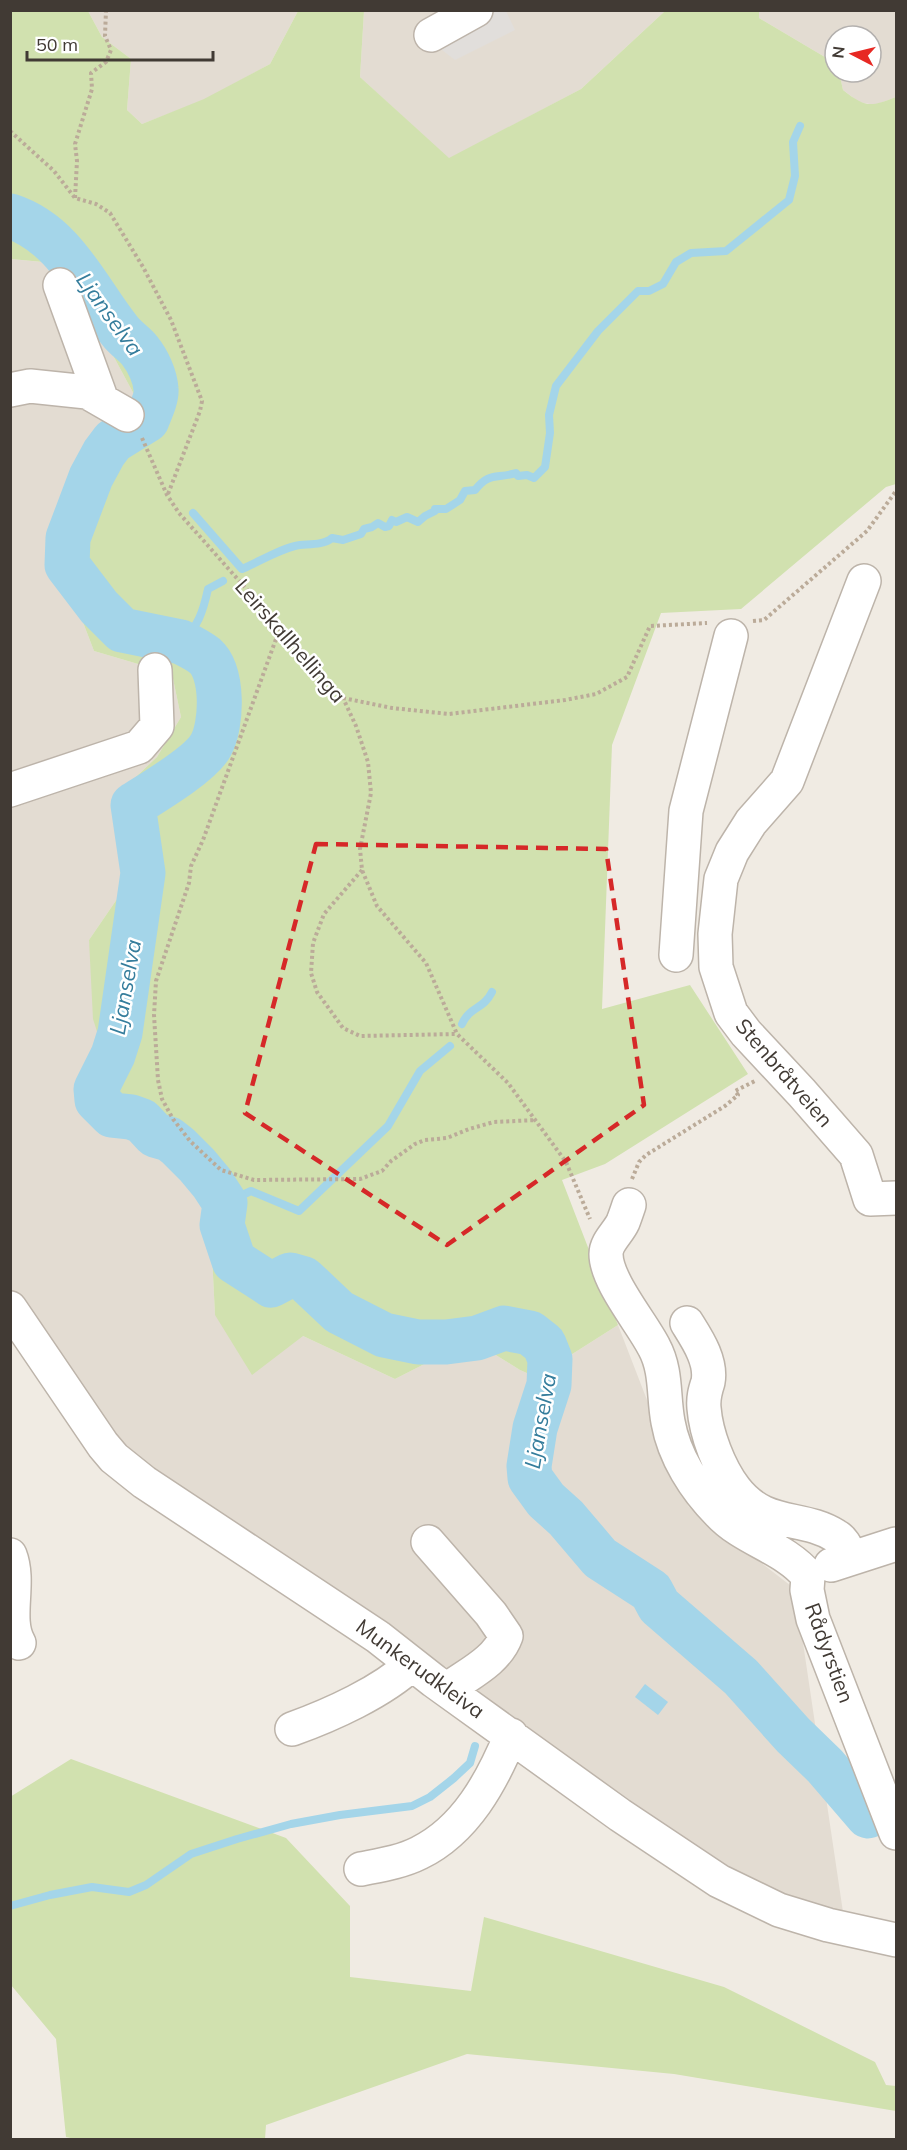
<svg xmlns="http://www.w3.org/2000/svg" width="907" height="2150" font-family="Mulish,sans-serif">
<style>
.residential{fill:#e3dcd2}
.green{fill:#d1e1af}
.parking{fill:#e1dedb}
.water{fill:#a4d5e9}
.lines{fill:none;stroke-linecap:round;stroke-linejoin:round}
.stream{stroke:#a4d5e9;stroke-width:8}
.river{stroke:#a4d5e9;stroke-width:45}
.minor-casing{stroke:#bdb4aa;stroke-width:36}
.path{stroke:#bbab99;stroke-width:4;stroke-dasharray:3 3;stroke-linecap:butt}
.minor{stroke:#fff;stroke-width:33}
.marked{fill:none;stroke:#d62828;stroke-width:4.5;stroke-dasharray:12 8;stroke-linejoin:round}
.labels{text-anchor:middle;stroke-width:5;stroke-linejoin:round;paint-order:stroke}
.street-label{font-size:21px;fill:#413a34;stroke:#fff}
.water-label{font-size:22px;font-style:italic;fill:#357d9c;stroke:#fff}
</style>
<rect width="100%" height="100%" fill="#f0ebe3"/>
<path class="residential" d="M 88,11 L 298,11 L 270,64 L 204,100 L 142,124 L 127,110 L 131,59 L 102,37 Z
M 364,11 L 665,11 L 581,89 L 449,159 L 360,77 Z
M 759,11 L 896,11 L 896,97 L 875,105 L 859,102 L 843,90 L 839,72 L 871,72 L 871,36 L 835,36 L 835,63 L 759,18 Z
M 10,259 L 64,264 L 137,400 L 58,557 L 94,651 L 172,674 L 181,717 L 157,757 L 122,790 L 128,883 L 89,940 L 116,1091 L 209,1195 L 215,1315 L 303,1336 L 395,1379 L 448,1352 L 486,1349 L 520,1370 L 538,1378 L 566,1358 L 618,1325 L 688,1506 L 795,1589 L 847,1939 L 755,1900 L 137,1481 L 11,1332 Z"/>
<path class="green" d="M 10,11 L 88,11 L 102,37 L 131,59 L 127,110 L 142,124 L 204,99 L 270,64 L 298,11 L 364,11 L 360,77 L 449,158 L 581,89 L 665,11 L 759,11 L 759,18 L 835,63 L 835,72 L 839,72 L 843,90 C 866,108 870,107 896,97 L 896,484 L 886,487 L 741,609 L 661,613 L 612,745 L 602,1009 L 690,985 L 748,1074 L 605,1164 L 562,1180 L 618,1325 L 566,1358 L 538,1378 L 520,1370 L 486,1349 L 448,1352 L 395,1379 L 303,1336 L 252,1375 L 215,1315 L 209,1195 L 116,1091 L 93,1019 L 89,940 L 128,883 L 122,790 L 157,757 L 181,717 L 172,674 L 94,651 L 58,557 L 137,400 L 64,264 L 11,259 Z
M 71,1759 L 286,1838 L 350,1906 L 350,1977 L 471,1991 L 484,1917 L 724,1987 L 875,2062 L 886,2085 L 896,2086 L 896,2111 L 674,2074 L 467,2054 L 266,2125 L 265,2139 L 80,2140 L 66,2137 L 56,2039 L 11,1985 L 10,1797 Z"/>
<path class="parking" d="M 497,11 L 506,11 L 515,30 L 455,60 L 433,43 Z"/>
<path class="water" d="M 645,1684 L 668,1702 L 658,1715 L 635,1697 Z"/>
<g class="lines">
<path class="stream" d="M 193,513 L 242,569 C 259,562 283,547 300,545 C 310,544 324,545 332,538 L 343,540 L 361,534 L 364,529 L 372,527 L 378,523 L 385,527 L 389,526 L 392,520 L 396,522 L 407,517 L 418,522 L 425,516 L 435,511 L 435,509 L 446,509 L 460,500 L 465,491 L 475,490 C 489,472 496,479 516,473 L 518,476 L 527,475 L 534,478 L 545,467 L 550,433 L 549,415 L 556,386 L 598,331 L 638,291 L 649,291 L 663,284 L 676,262 L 691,253 L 726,251 L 789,200 L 795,176 L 793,142 L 800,126
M 181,642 C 198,627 203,612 208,589 L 223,581
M 462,1024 C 470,1006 483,1010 492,992
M 225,1203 L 251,1191 L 299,1211 L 388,1126 L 420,1071 L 450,1046
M 10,1906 L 50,1895 L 92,1887 L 129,1892 L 146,1885 L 191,1854 L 237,1839 L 291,1824 L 340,1815 L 412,1806 L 430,1797 L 454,1778 L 470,1763 L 475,1746"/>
<path class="river" d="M 10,216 C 65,234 87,290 120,331 C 126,339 135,344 140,351 C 148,361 155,376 156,389 C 157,398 150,412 147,420 L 113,441 L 104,453 L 91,477 L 68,538 L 67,565 L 99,607 L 122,630 L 181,642 C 189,646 199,651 205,656 C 224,673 222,725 211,745 C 201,764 152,793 133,805 L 143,873 L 120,1033 L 113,1055 L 96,1089 L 97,1100 L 112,1115 L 131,1117 L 142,1121 L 155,1135 L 169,1139 L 178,1146 L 197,1165 L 212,1183 L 225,1203 L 222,1225 L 234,1261 L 271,1285 L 290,1275 L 304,1279 L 339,1312 L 384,1335 L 418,1342 L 446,1342 L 477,1338 L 504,1328 L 530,1333 L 544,1344 L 550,1359 L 549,1385 L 535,1428 L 529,1466 L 530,1478 L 546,1500 L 566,1518 L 600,1558 L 651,1591 L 659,1606 L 741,1677 L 793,1735 L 825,1766 L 868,1816"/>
<defs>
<path id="minor" d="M 431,35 L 476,10
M 60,285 L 101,398
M 10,390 L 30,386 L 87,392 L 127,415
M 864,581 L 787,781 L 751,822 L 732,852 L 721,879 L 715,934 L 716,967 L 731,1013 L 746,1033 L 802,1093 L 856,1155 L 870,1199 L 896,1198
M 10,790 L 139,747 L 157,726 L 155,670
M 676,955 L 686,811 L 731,636
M 629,1205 C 627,1211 625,1217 623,1222 C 618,1233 606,1242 606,1254 C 606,1281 642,1323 654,1347 C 667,1371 663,1396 668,1422 C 674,1456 695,1489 719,1513 C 744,1540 784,1547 808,1576 L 807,1590 L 813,1619 L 896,1833
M 10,1308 L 103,1445 L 114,1458 L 144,1482 L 378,1637 L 434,1681 L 620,1815 L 719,1881 L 779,1910 L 828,1925 L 896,1940
M 687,1323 C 697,1339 712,1361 708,1382 C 705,1391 703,1398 704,1408 C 706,1434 719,1468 735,1489 C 766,1529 801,1514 836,1536 C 844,1540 847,1550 851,1558
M 428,1542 L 491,1614 L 506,1636 C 497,1661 468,1674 448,1689
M 10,1555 C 21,1583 5,1619 19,1643
M 831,1565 L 896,1544
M 292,1729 C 331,1715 382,1692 412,1664
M 361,1869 C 381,1865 401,1862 419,1853 C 466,1830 492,1781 511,1735"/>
</defs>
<use href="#minor" class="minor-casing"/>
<path class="path" d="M 10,131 L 54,171 L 75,198 L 96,204 L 110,213 L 143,267 L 171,320 L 202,401 L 200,411 L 168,494
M 75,198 L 77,161 L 75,144 L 92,89 L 91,73 L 106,62 L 111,50 L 105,36 L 106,10
M 142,438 L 167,495 L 179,513 L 343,698 L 356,726 L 368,762 L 371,793 L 360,849 L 362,870 L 377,906 L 426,963 L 457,1034 L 508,1083 L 566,1162 L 590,1219
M 753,621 L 764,620 L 867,531 L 896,491
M 280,628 L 203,840 L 191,866 L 189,883 L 156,981 L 154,1015 L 158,1080 L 162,1099 L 173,1119 L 190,1141 L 221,1170 L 254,1180 L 360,1179 L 382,1171 L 391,1161 L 415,1144 L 425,1140 L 447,1138 L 469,1129 L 494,1122 L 536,1120
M 343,698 L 392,708 L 449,714 L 565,700 L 596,694 L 627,677 L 650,626 L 707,623
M 362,870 L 324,914 L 313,943 L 311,973 L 317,992 L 343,1028 L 360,1036 L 457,1034
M 632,1179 L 639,1162 L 646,1155 L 725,1106 L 738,1095 L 735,1091 L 755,1081"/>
<use href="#minor" class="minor"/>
</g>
<path class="marked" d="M 316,844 L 606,849 L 644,1105 L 447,1245 L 245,1113 Z"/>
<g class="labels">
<g class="street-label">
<text transform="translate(290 641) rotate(49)" y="7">Leirskallhellinga</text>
<text transform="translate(784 1073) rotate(49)" y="7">Stenbråtveien</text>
<text transform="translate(829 1653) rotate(70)" y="7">Rådyrstien</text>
<text transform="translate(420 1669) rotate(36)" y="7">Munkerudkleiva</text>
</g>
<g class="water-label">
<text transform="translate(110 314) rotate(54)" y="8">Ljanselva</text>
<text transform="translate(125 987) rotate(-80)" y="8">Ljanselva</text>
<text transform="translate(540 1421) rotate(-80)" y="8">Ljanselva</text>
</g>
</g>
<rect width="907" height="2150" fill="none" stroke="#413a34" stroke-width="24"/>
<g transform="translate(853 54) rotate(277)"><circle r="28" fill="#ffffff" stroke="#b3b0ae" stroke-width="1.5"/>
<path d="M0-4.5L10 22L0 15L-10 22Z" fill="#e72823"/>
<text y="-9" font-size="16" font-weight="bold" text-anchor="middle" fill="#413a34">N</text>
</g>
<path d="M27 51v9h186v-9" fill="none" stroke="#413a34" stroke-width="3"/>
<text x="36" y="51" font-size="18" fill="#413a34" stroke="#ffffff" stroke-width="4.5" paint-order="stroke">50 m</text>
</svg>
